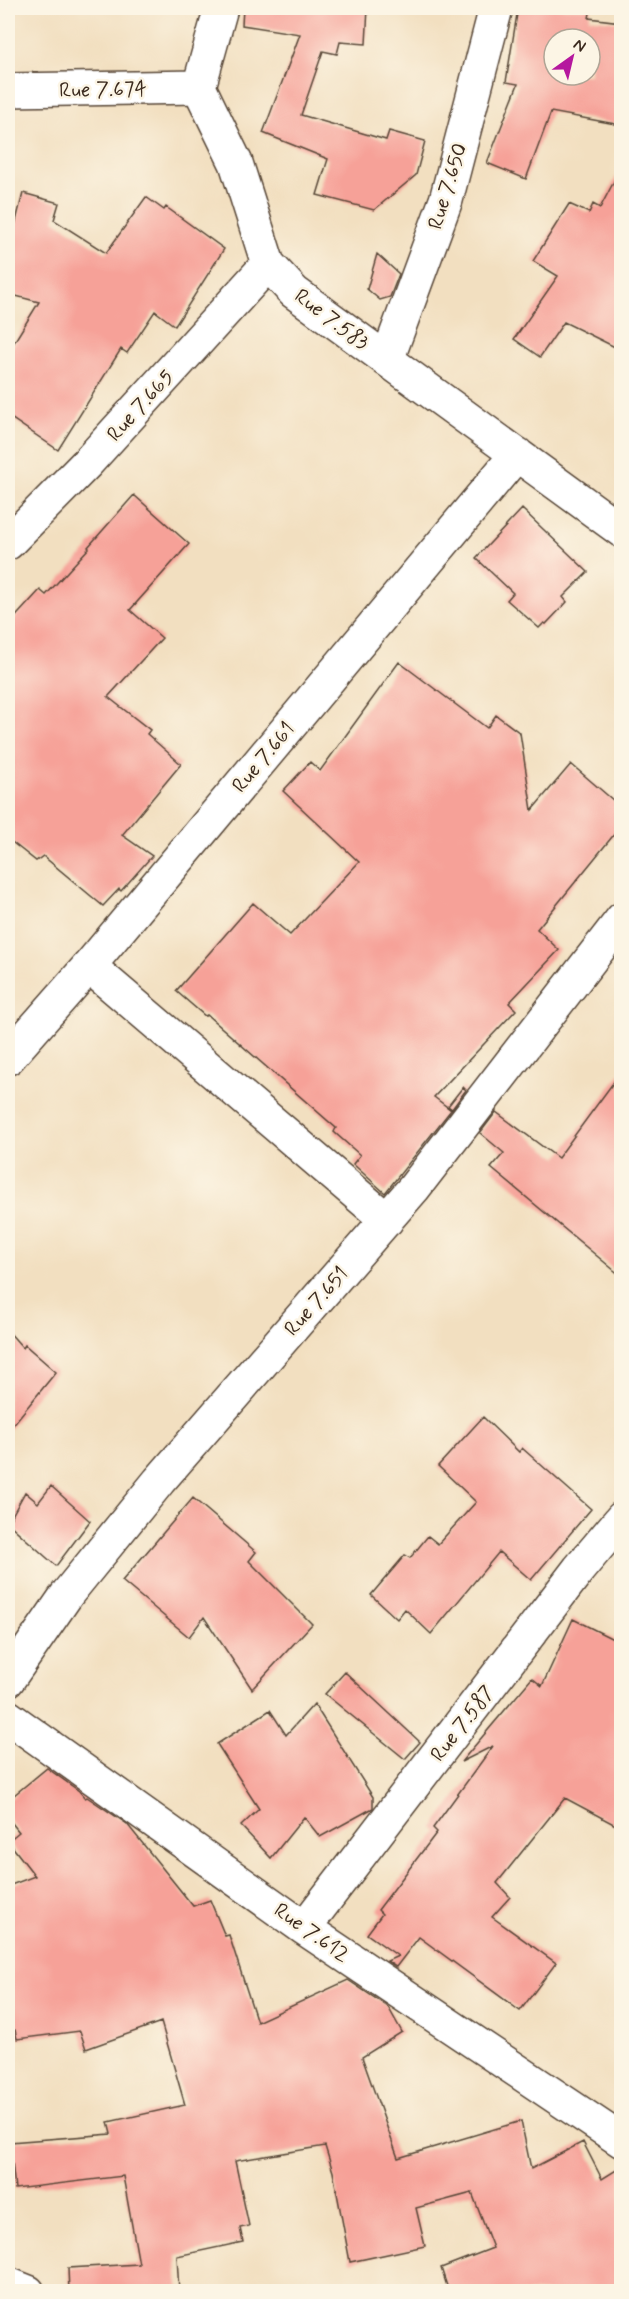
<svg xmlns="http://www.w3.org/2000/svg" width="629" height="2299" font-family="Mynerve,sans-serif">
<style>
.building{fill:#f6a198;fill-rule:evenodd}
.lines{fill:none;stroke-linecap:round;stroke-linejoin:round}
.minor-casing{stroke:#564536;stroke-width:36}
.minor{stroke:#fff;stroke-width:33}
.labels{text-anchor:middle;stroke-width:5;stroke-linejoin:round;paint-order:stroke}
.street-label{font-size:21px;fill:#3b2a1e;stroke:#fcf5e5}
</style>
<rect width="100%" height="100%" fill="#fcf5e5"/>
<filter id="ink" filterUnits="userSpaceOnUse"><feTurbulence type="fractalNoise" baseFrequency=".0167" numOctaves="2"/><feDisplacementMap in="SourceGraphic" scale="12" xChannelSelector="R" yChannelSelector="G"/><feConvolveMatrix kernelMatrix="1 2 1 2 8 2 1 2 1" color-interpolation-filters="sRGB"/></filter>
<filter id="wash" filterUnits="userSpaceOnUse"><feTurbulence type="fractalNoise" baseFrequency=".008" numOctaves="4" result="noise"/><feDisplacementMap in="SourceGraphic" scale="24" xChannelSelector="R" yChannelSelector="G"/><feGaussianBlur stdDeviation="1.35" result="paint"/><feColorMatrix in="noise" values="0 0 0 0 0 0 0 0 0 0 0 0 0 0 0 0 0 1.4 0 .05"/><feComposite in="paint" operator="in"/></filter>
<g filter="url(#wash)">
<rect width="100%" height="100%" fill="#f2dfc0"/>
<g id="blocks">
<path class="building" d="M 243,8 L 368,8 L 366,44 L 340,42 L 337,54 L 323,51 L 301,115 L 386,140 L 389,131 L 425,141 L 416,175 L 374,210 L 317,195 L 328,159 L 263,133 L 300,34 L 242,25 Z
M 518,8 L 591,8 L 589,18 L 621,22 L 621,125 L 551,112 L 526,179 L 487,163 L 518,84 L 506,82 ZM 554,39 L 590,39 L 590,75 L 554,75 Z
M 621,168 L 621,350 L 564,322 L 540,357 L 514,339 L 558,276 L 533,261 L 569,204 L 589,213 L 593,204 L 600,208 Z
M 23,193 L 59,203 L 54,220 L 106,253 L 146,197 L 164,210 L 166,207 L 224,249 L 175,326 L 155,311 L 127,353 L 121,349 L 58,450 L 8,416 L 8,352 L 39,302 L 8,294 L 8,253 Z
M 377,254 L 399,274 L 390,297 L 380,300 L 367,289 Z
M 134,495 L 189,544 L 130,610 L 162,638 L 108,697 L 150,730 L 147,734 L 181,764 L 122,835 L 152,856 L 121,891 L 119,889 L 103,906 L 43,856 L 36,861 L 8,839 L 8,625 L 40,590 L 46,595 L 89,548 L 88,547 Z
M 522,509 L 588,572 L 563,597 L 567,602 L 546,624 L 544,623 L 539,628 L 507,600 L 513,593 L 476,558 Z
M 399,662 L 487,728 L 496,715 L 520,733 L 532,810 L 571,764 L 621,807 L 621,826 L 537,929 L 559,950 L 509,1003 L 516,1010 L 434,1097 L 451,1110 L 385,1193 L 353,1164 L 360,1155 L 334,1132 L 336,1128 L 207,1015 L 205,1016 L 176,991 L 253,903 L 290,935 L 359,862 L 283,791 L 310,762 L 320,771 Z
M 621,1072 L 621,1276 L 491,1168 L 504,1153 L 480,1133 L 496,1112 L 558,1158 Z
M 463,1087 L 466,1090 L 452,1109 L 448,1106 Z
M 8,1331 L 23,1348 L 25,1345 L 56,1372 L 8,1431 Z
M 483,1417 L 519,1452 L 522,1448 L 591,1509 L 531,1580 L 499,1552 L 431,1634 L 405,1609 L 397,1619 L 371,1595 L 405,1555 L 410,1558 L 428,1536 L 438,1544 L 476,1502 L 438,1466 Z
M 51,1486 L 90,1521 L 56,1566 L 8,1523 L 25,1492 L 38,1503 Z
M 193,1498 L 256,1552 L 249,1561 L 312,1624 L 252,1689 L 204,1617 L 189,1637 L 122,1581 Z
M 573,1619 L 621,1643 L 621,1828 L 565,1798 L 497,1883 L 510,1897 L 492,1917 L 556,1963 L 520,2011 L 419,1937 L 396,1967 L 387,1961 L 398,1956 L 367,1934 L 382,1914 L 378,1910 L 437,1832 L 433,1828 L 493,1746 L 461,1762 L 532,1678 L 542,1686 Z
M 345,1672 L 420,1742 L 405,1759 L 325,1694 Z
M 314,1704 L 373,1797 L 373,1808 L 320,1837 L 304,1817 L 271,1858 L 241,1826 L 259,1809 L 217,1744 L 270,1710 L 286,1735 Z
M 47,1768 L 79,1791 L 85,1798 L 87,1797 L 127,1824 L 193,1906 L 210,1900 L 225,1936 L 229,1935 L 257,2022 L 348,1980 L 388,2007 L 402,2032 L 362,2057 L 398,2158 L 521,2121 L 531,2169 L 583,2142 L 602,2179 L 621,2167 L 621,2292 L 449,2292 L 441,2268 L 493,2248 L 472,2193 L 416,2208 L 425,2246 L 350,2262 L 333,2172 L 325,2146 L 235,2161 L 249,2226 L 240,2228 L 243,2242 L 177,2256 L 179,2292 L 69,2292 L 68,2268 L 139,2264 L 123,2176 L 15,2189 L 10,2142 L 111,2134 L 108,2122 L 185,2105 L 161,2022 L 86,2049 L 80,2031 L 17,2039 L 15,2030 L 8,2031 L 8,1886 L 35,1876 L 8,1841 L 19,1832 L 8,1818 L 8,1800 Z"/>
</g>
</g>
<g filter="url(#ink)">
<use href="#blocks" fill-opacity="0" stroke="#564536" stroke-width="1.5"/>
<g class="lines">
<defs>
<path id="minor" d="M 221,8 L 199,87 L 236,163 L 268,264 L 294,292 L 622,531
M 8,90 L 199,87
M 387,360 L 446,200 L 496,8
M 8,543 L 87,463 L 268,264
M 89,966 L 387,1220
M 8,1058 L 89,966 L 517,454
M 8,1680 L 68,1593 L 159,1481 L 414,1188 L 622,919
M 8,1717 L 304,1928 L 622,2141
M 304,1928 L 579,1569 L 622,1518
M 8,2284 L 28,2292"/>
</defs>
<use href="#minor" class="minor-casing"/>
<use href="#minor" class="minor"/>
</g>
</g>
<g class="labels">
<g class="street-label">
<text transform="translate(103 89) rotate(-1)" y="7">Rue 7.674</text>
<text transform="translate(447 186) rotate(-73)" y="7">Rue 7.650</text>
<text transform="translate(332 319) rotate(37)" y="7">Rue 7.583</text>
<text transform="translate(140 405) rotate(-48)" y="7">Rue 7.665</text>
<text transform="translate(263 757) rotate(-50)" y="7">Rue 7.661</text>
<text transform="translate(316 1301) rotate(-48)" y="7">Rue 7.651</text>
<text transform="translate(462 1723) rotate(-52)" y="7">Rue 7.587</text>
<text transform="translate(312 1932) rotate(35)" y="7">Rue 7.612</text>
</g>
</g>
<rect width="629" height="2299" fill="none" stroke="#fcf5e5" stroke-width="30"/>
<g transform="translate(572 57) rotate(34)"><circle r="28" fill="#fcf5e5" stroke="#afa495" stroke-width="1.5"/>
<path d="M0-4.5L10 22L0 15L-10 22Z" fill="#b5179e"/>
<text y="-9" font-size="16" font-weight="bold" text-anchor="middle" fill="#3b2a1e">N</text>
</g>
</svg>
